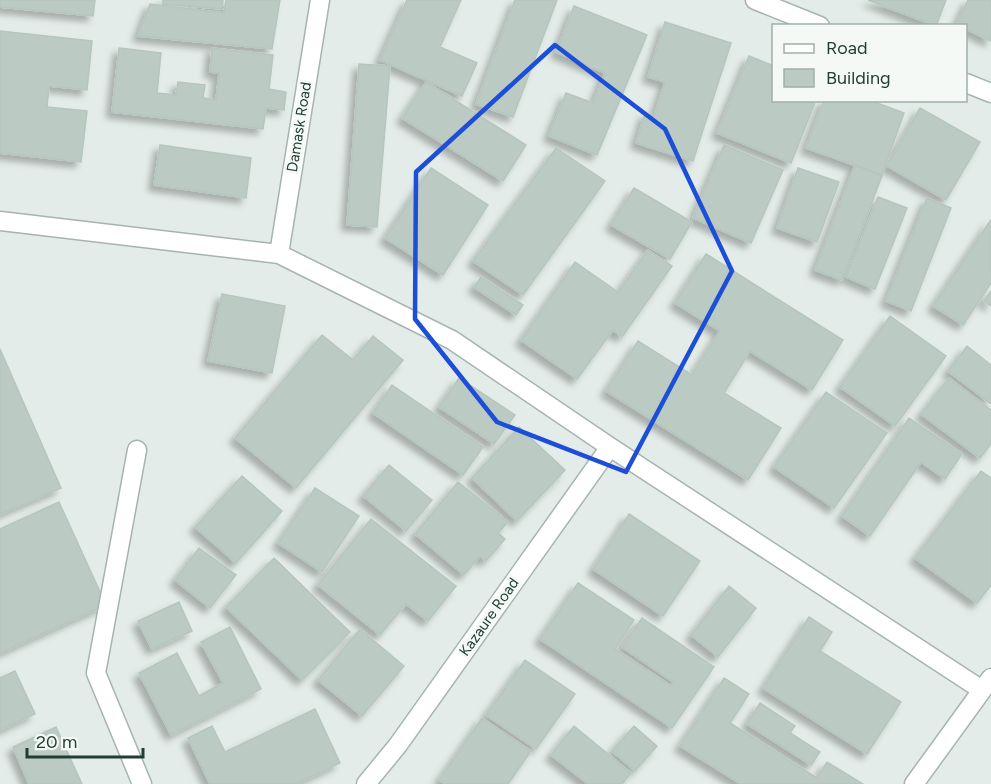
<svg xmlns="http://www.w3.org/2000/svg" width="991" height="784" font-family="Figtree,sans-serif">
<style>
.building{fill:#bbcac3;stroke:#b6c6be;stroke-width:1.5;filter:url(#shadow)}
.lines{fill:none;stroke-linecap:round;stroke-linejoin:round}
.minor-casing{stroke:#a6b4af;stroke-width:21}
.minor{stroke:#fff;stroke-width:18}
.marked{fill:none;stroke:#1d4ed8;stroke-width:4.5;stroke-linejoin:round}
.labels{text-anchor:middle;stroke-width:6;stroke-linejoin:round;paint-order:stroke}
.street-label{font-size:15px;fill:#233d35;stroke:#f4f9f6}
</style>
<defs>
<filter id="shadow"><feDropShadow dx="-5.5" dy="5.5" stdDeviation="3" flood-color="#0004"/></filter>
</defs>
<rect width="100%" height="100%" fill="#e3ece8"/>
<path class="building" d="M 0,0 L 95,0 L 93,16 L 0,7 Z
M 163,0 L 223,0 L 222,9 L 163,4 Z
M 226,0 L 280,0 L 272,49 L 138,36 L 150,4 L 224,13 Z
M 407,0 L 461,0 L 440,47 L 477,63 L 462,96 L 380,60 Z
M 515,0 L 557,0 L 513,117 L 476,104 Z
M 868,0 L 946,0 L 936,26 Z
M 968,0 L 991,0 L 991,41 L 966,29 L 966,26 L 956,25 Z
M 574,6 L 647,35 L 597,155 L 549,136 L 566,93 L 593,103 L 605,73 L 556,52 Z
M 665,22 L 731,43 L 693,161 L 636,143 L 645,113 L 654,116 L 665,82 L 648,77 Z
M 0,31 L 92,41 L 87,90 L 49,86 L 47,107 L 87,111 L 81,162 L 0,153 Z
M 119,48 L 161,53 L 157,93 L 176,95 L 178,82 L 205,85 L 203,98 L 216,100 L 219,73 L 210,72 L 212,48 L 273,55 L 269,89 L 286,92 L 284,110 L 266,108 L 263,129 L 112,112 Z
M 749,56 L 774,66 L 774,100 L 816,100 L 791,163 L 717,133 Z
M 359,64 L 390,66 L 377,227 L 347,225 Z
M 426,82 L 526,145 L 503,181 L 402,118 Z
M 824,100 L 869,100 L 904,113 L 882,175 L 806,148 Z
M 920,108 L 980,142 L 946,200 L 887,166 Z
M 160,145 L 251,158 L 246,198 L 154,185 Z
M 724,145 L 783,170 L 751,243 L 693,218 Z
M 556,148 L 605,181 L 523,295 L 473,261 Z
M 855,165 L 882,176 L 842,280 L 815,270 Z
M 431,168 L 488,205 L 443,275 L 385,238 Z
M 798,168 L 839,182 L 817,242 L 777,228 Z
M 634,188 L 692,222 L 670,259 L 611,225 Z
M 878,197 L 907,208 L 875,289 L 846,277 Z
M 927,198 L 951,208 L 911,311 L 886,301 Z
M 990,221 L 991,283 L 963,325 L 933,306 Z
M 648,250 L 672,266 L 622,337 L 613,330 L 577,379 L 521,340 L 575,262 L 618,292 Z
M 706,254 L 843,340 L 812,390 L 750,351 L 724,393 L 781,428 L 748,480 L 606,391 L 638,341 L 692,375 L 720,331 L 675,303 Z
M 481,277 L 523,305 L 516,315 L 474,287 Z
M 991,291 L 991,306 L 984,301 Z
M 222,294 L 285,306 L 272,373 L 208,361 Z
M 890,316 L 946,356 L 895,426 L 840,387 Z
M 322,335 L 353,360 L 373,336 L 403,360 L 296,488 L 235,438 Z
M 967,346 L 991,365 L 991,404 L 948,371 Z
M 0,349 L 61,488 L 0,514 Z
M 459,378 L 515,415 L 494,444 L 439,407 Z
M 949,378 L 991,410 L 991,444 L 980,458 L 921,414 Z
M 392,385 L 483,447 L 463,475 L 373,413 Z
M 826,392 L 887,433 L 834,508 L 774,467 Z
M 909,418 L 962,454 L 945,479 L 921,462 L 870,536 L 842,516 Z
M 519,427 L 565,470 L 517,521 L 472,478 Z
M 389,465 L 432,500 L 406,531 L 363,496 Z
M 981,471 L 991,478 L 991,585 L 977,603 L 915,558 Z
M 242,476 L 282,511 L 236,563 L 195,527 Z
M 458,482 L 508,522 L 498,533 L 505,539 L 486,561 L 480,556 L 464,575 L 415,534 Z
M 315,488 L 359,516 L 322,572 L 278,543 Z
M 59,502 L 106,605 L 0,653 L 0,529 Z
M 629,514 L 700,561 L 663,616 L 593,569 Z
M 371,519 L 456,586 L 428,621 L 406,604 L 380,635 L 318,585 Z
M 199,548 L 236,575 L 210,608 L 175,580 Z
M 274,558 L 350,632 L 302,680 L 226,607 Z
M 578,583 L 634,620 L 615,649 L 671,686 L 673,682 L 622,647 L 642,618 L 714,667 L 672,728 L 540,639 Z
M 729,586 L 756,608 L 718,657 L 691,635 Z
M 179,602 L 192,631 L 152,649 L 138,621 Z
M 809,617 L 832,632 L 820,651 L 901,702 L 867,754 L 763,688 Z
M 230,627 L 261,689 L 171,735 L 139,673 L 177,653 L 199,696 L 223,683 L 201,642 Z
M 360,629 L 404,666 L 362,716 L 318,680 Z
M 525,660 L 575,694 L 536,749 L 486,715 Z
M 15,671 L 35,714 L 0,730 L 0,678 Z
M 724,678 L 749,694 L 730,723 L 817,778 L 827,762 L 863,784 L 741,784 L 680,746 Z
M 760,703 L 795,726 L 790,733 L 820,752 L 811,765 L 747,724 Z
M 315,709 L 340,763 L 296,784 L 210,784 L 188,738 L 212,726 L 225,752 Z
M 482,718 L 531,751 L 508,784 L 445,784 L 439,780 Z
M 574,726 L 631,773 L 622,784 L 588,784 L 551,755 Z
M 634,726 L 657,746 L 635,771 L 612,751 Z
M 56,727 L 82,784 L 29,784 L 13,747 Z"/>
<g class="lines">
<defs>
<path id="minor" d="M 755,0 L 820,26
M 966,83 L 991,93
M 0,221 L 279,254 L 452,340 L 610,447 L 982,690
M 279,254 L 320,0
M 137,450 L 96,673 L 142,784
M 366,784 L 398,745 L 610,447
M 914,784 L 991,678"/>
</defs>
<use href="#minor" class="minor-casing"/>
<use href="#minor" class="minor"/>
</g>
<path class="marked" d="M 555,45 L 665,129 L 732,271 L 626,472 L 497,422 L 415,319 L 416,172 Z"/>
<g class="labels">
<g class="street-label">
<text transform="translate(299 127) rotate(-81)" y="5">Damask Road</text>
<text transform="translate(489 617) rotate(-55)" y="5">Kazaure Road</text>
</g>
</g>
<rect x="772" y="24" width="195" height="78" fill="#f4f9f6" stroke="#a0aea9" stroke-width="1.5"/>
<rect x="784" y="44" width="30" height="9" fill="#ffffff" stroke="#a0aea9" stroke-width="1.5"/>
<text x="826" y="54" font-size="18" fill="#233d35">Road</text>
<rect x="784" y="69" width="30" height="18" fill="#bbcac3" stroke="#a0aea9" stroke-width="1.5"/>
<text x="826" y="84" font-size="18" fill="#233d35">Building</text>
<path d="M27 748v9h116v-9" fill="none" stroke="#233d35" stroke-width="3"/>
<text x="36" y="748" font-size="18" fill="#233d35" stroke="#f4f9f6" stroke-width="4.5" paint-order="stroke">20 m</text>
</svg>
